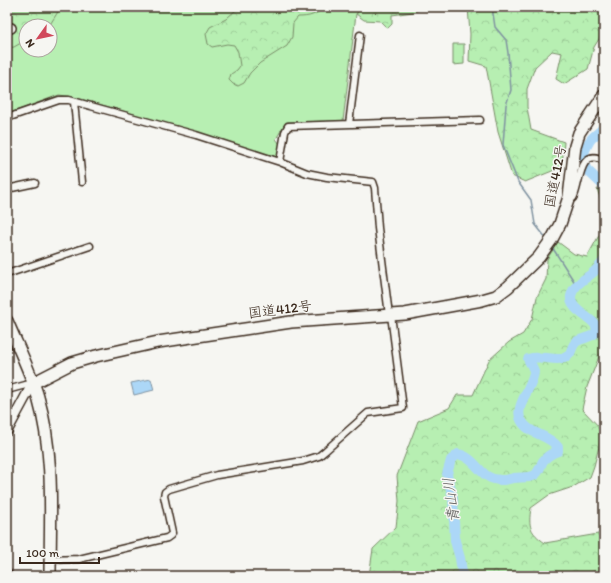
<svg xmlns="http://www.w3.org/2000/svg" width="611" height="583" font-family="Itim,'Klee One',sans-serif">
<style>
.green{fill:#b7efb2;stroke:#798c68;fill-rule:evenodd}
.forest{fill:url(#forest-crowns);stroke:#798c68}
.water{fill:#acd7f7;stroke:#7f92a0}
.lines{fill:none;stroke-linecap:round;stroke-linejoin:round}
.stream{stroke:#7f92a0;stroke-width:1.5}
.river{stroke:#acd7f7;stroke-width:10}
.street-casing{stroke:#3b2a1e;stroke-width:9}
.secondary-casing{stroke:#3b2a1e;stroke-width:12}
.highway-casing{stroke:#3b2a1e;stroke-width:14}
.street{stroke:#f6f6f2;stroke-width:6}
.secondary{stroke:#f6f6f2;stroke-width:9}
.highway{stroke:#f6f6f2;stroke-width:11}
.labels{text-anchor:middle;stroke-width:3;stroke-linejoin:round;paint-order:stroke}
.street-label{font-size:14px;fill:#3b2a1e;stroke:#f6f6f2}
.water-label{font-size:15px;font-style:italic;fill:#575554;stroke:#f6f6f2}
</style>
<defs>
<pattern id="forest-crowns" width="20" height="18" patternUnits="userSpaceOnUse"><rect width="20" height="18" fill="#b7efb2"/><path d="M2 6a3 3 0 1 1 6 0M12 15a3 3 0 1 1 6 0" fill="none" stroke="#9ecd99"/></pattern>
</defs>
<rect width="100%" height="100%" fill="#f6f6f2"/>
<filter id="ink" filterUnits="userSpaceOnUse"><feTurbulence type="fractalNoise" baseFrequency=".025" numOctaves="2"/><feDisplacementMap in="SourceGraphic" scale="8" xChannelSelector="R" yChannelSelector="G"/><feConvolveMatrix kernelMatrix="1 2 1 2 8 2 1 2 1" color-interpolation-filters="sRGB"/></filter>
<g filter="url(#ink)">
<path class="green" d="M 7,7 L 362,7 L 356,14 L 343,121 L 286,122 L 276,139 L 280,144 L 278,158 L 272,157 L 196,132 L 74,97 L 59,95 L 7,114 ZM 26,26 L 50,26 L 50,50 L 26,50 Z
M 453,44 L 464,44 L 464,64 L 453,65 Z"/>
<path class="forest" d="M 7,7 L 61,7 L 49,26 L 26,26 L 26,40 L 14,47 L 7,48 Z
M 239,7 L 324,7 C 317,15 309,17 298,17 L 293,23 L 292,37 L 287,46 L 260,63 L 250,73 L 244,83 L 238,86 L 233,84 L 229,80 L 231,74 L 237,70 L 240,66 L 238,52 L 234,45 L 227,44 L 212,47 L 208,44 L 206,34 L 210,27 L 226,19 Z
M 362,7 L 426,7 L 413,12 L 392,15 L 392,24 L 388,28 L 386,27 L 380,21 L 364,20 L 356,14 Z
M 468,7 L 604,7 L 604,31 L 594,47 L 588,69 L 564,84 L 556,79 L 562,53 L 552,51 L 535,67 L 527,89 L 527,107 L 531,130 L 564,142 L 562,167 L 525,182 L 512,176 L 498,132 L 489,82 L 486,66 L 469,61 L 470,34 Z
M 597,189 L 604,191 L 604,344 L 587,387 L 582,409 L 603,431 L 594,466 L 590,477 L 573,487 L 549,495 L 531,508 C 528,527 530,532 545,543 L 604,533 L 604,576 L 369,576 L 373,549 L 396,527 L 399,501 L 397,476 L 418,421 L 449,408 L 457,395 L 473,395 L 489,360 L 509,342 L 523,334 L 532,319 L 537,297 L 546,279 L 547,259 L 558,242 L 574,254 L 587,257 L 602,230 L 602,203 Z"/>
<path class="water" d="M 151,379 L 154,390 L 134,395 L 131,383 Z"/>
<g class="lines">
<path class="stream" d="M 492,7 L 495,27 L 506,40 L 508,53 L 511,90 L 506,105 L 503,145 L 518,182 L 531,200 L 535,224 L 546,238
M 552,247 L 577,286"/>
<path class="river" d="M 604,126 C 601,132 597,133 592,138 C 587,143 585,152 581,159 L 587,170 L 604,186
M 461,576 L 462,572 L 460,558 L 455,541 L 453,498 L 447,474 L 451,460 L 458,454 C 478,458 480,481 502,480 C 506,480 510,479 514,478 C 520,477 527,478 533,476 C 539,474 540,466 543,461 C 547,456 552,453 558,451 L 558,447 C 547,433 530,436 521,420 C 513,407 535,384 534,371 C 533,367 530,363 528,359 C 541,354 555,362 564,358 C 573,355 570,347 576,342 C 581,338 591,338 595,333 C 605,321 568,313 571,296 C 574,283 588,278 596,270 C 599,267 601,264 604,261"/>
<defs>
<path id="street" d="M 74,102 L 82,182
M 7,118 L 59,100 L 69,100 L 196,135 L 280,162 L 307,173 L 327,177 L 373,182 L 375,188 L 378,228 L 389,315
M 349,124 L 360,35
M 280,162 L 285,132 L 288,126 L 480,120
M 7,189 L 35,183
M 569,197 L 573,198 C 580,188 578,145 604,161
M 7,274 L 90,246
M 7,390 L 33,383
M 50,560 L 79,559 L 167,538 L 171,535 L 172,533 L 164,496 L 165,492 L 169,489 L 217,475 L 303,461 L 319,456 L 325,451 L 368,413 L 403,408 L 391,315"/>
<path id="secondary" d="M 7,29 L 11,28
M 7,431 L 33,383
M 7,574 L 8,576"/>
<path id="highway" d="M 7,321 C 17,345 31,373 38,397 C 55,456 50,516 50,576
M 33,383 L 72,363 L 96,356 L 158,342 L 291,322 L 405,314 L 482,300 L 496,296 L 508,287 L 539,257 L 552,239 L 560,224 L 569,197 L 575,146 L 579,133 L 604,95"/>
</defs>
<use href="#street" class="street-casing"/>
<use href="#secondary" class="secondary-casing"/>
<use href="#highway" class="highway-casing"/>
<use href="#street" class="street"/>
<use href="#secondary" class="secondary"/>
<use href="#highway" class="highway"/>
</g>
</g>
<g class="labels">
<g class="street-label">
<text transform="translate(555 176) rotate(-79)" y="5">国道412号</text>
<text transform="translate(280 309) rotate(-7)" y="5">国道412号</text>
</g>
<g class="water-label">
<text transform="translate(451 500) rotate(-97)" y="5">青山川</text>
</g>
</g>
<rect width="611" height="583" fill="none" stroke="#f6f6f2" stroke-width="24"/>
<rect x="12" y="12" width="587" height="559" fill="none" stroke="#3b2a1e" stroke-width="1.5" filter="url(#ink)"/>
<g transform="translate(38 38) rotate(237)"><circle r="19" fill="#f6f6f2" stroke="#aba49d"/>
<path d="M0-3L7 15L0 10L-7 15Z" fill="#d1495b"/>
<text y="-6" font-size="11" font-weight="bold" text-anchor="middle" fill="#3b2a1e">N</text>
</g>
<path d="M20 557v6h79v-6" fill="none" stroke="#3b2a1e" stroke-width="2"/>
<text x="26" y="557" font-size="12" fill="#3b2a1e" stroke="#f6f6f2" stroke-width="3" paint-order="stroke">100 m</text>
</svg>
